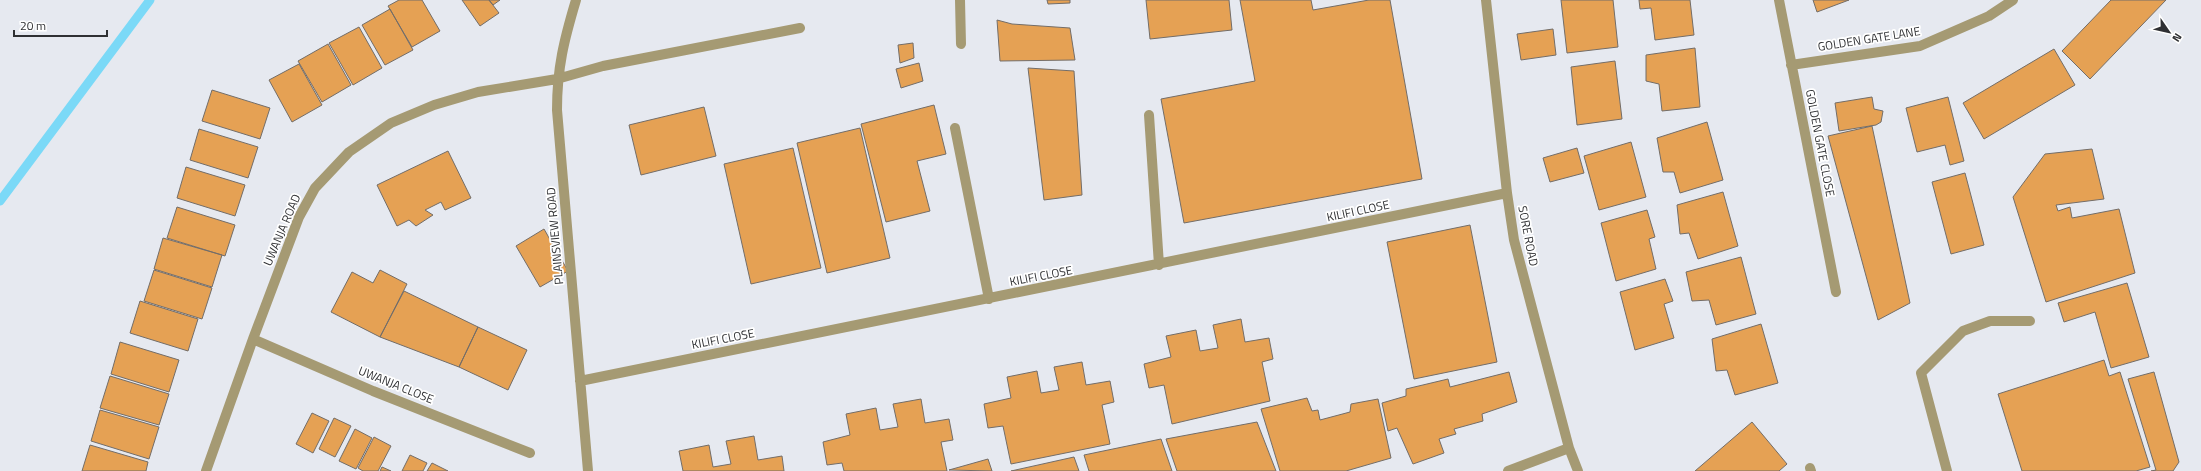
<svg xmlns="http://www.w3.org/2000/svg" width="2201" height="471" font-family="'Titillium Web',sans-serif">
<style>
.lines{fill:none;stroke-linecap:round;stroke-linejoin:round}
.stream{stroke:#7bd9f7;stroke-width:9}
.building{fill:#e5a154;stroke:#736d68}
.minor{stroke:#a59a73;stroke-width:10}
.labels{text-anchor:middle;stroke-width:3.5;stroke-linejoin:round;paint-order:stroke}
.street-label{font-size:12px;fill:#2f3033;stroke:#fff}
</style>
<rect width="100%" height="100%" fill="#e6e9f0"/>
<g class="lines">
<path class="stream" d="M 0,201 L 150,0"/>
</g>
<path class="building" d="M 399,0 L 422,0 L 440,31 L 412,47 L 388,6 Z
M 462,0 L 489,0 L 499,13 L 480,26 Z
M 489,0 L 500,0 L 493,5 Z
M 1047,0 L 1070,0 L 1070,3 L 1048,4 Z
M 1146,0 L 1229,0 L 1232,30 L 1150,39 Z
M 1240,0 L 1311,0 L 1313,10 L 1369,0 L 1390,0 L 1422,179 L 1184,223 L 1161,99 L 1255,81 Z
M 1561,0 L 1613,0 L 1618,47 L 1567,53 Z
M 1639,0 L 1690,0 L 1694,35 L 1655,40 L 1651,8 L 1640,9 Z
M 1813,0 L 1849,0 L 1817,12 Z
M 2111,0 L 2166,0 L 2090,79 L 2062,51 Z
M 390,9 L 413,50 L 385,65 L 362,25 Z
M 997,20 L 1012,24 L 1070,28 L 1075,60 L 1000,61 Z
M 359,27 L 382,68 L 353,85 L 329,43 Z
M 1553,29 L 1556,55 L 1521,60 L 1517,34 Z
M 913,43 L 914,58 L 900,63 L 898,45 Z
M 328,44 L 351,85 L 322,102 L 298,61 Z
M 1695,48 L 1700,107 L 1662,111 L 1659,84 L 1646,81 L 1646,55 Z
M 2054,49 L 2075,85 L 1984,139 L 1963,103 Z
M 1615,61 L 1622,119 L 1577,125 L 1571,67 Z
M 919,63 L 923,81 L 901,88 L 896,69 Z
M 299,64 L 322,105 L 292,122 L 269,80 Z
M 1028,68 L 1074,71 L 1082,195 L 1044,200 Z
M 212,90 L 270,108 L 260,139 L 202,121 Z
M 1872,97 L 1874,109 L 1883,111 L 1881,122 L 1876,125 L 1839,131 L 1835,103 Z
M 1948,97 L 1964,161 L 1950,165 L 1945,145 L 1917,152 L 1906,108 Z
M 934,105 L 946,154 L 917,161 L 930,211 L 886,222 L 861,124 Z
M 704,107 L 716,156 L 641,175 L 629,125 Z
M 1707,122 L 1723,180 L 1680,193 L 1674,172 L 1663,172 L 1657,138 Z
M 1872,126 L 1910,303 L 1878,320 L 1828,136 Z
M 860,128 L 890,258 L 827,273 L 797,143 Z
M 199,129 L 258,147 L 248,178 L 190,160 Z
M 1631,142 L 1646,197 L 1599,210 L 1584,156 Z
M 793,148 L 821,268 L 751,284 L 724,164 Z
M 1577,148 L 1584,173 L 1550,182 L 1543,158 Z
M 2092,149 L 2104,199 L 2056,205 L 2058,211 L 2070,207 L 2072,218 L 2119,209 L 2135,273 L 2046,302 L 2013,197 L 2045,154 Z
M 448,151 L 471,198 L 445,210 L 441,202 L 425,210 L 433,215 L 416,226 L 409,220 L 397,226 L 377,185 Z
M 186,167 L 245,185 L 235,216 L 177,198 Z
M 1965,173 L 1984,245 L 1951,254 L 1932,182 Z
M 1723,192 L 1738,246 L 1698,259 L 1689,233 L 1680,234 L 1677,205 Z
M 177,207 L 235,225 L 225,256 L 167,238 Z
M 1647,210 L 1655,237 L 1649,239 L 1656,269 L 1616,281 L 1601,223 Z
M 1470,225 L 1497,362 L 1414,379 L 1387,242 Z
M 544,229 L 568,271 L 540,287 L 516,246 Z
M 163,238 L 222,255 L 212,287 L 154,269 Z
M 1741,257 L 1756,314 L 1716,325 L 1709,300 L 1692,301 L 1686,272 Z
M 154,270 L 212,288 L 202,319 L 144,301 Z
M 380,270 L 407,284 L 380,337 L 331,312 L 352,272 L 373,283 Z
M 1665,279 L 1673,301 L 1664,304 L 1674,338 L 1635,350 L 1620,292 Z
M 2127,283 L 2149,357 L 2111,368 L 2095,312 L 2064,322 L 2058,303 Z
M 404,291 L 478,327 L 459,367 L 380,337 Z
M 140,301 L 198,319 L 188,351 L 130,333 Z
M 1241,319 L 1245,342 L 1269,338 L 1273,359 L 1262,362 L 1270,401 L 1172,424 L 1164,385 L 1149,388 L 1144,364 L 1171,357 L 1166,336 L 1196,330 L 1200,351 L 1218,348 L 1213,325 Z
M 1761,324 L 1778,383 L 1735,395 L 1727,370 L 1716,371 L 1712,339 Z
M 478,327 L 527,350 L 508,390 L 459,367 Z
M 120,342 L 179,360 L 169,392 L 111,374 Z
M 2104,360 L 2109,376 L 2120,372 L 2150,467 L 2136,471 L 2022,471 L 1998,394 Z
M 1082,362 L 1086,385 L 1110,381 L 1114,402 L 1102,405 L 1110,444 L 1011,464 L 1003,426 L 988,428 L 984,404 L 1011,398 L 1007,377 L 1037,371 L 1041,393 L 1059,390 L 1054,367 Z
M 1509,372 L 1517,402 L 1482,414 L 1483,421 L 1454,429 L 1456,434 L 1439,439 L 1444,453 L 1413,464 L 1397,428 L 1388,431 L 1382,403 L 1406,396 L 1406,389 L 1448,379 L 1450,387 Z
M 2154,372 L 2179,462 L 2173,471 L 2151,471 L 2156,470 L 2128,379 Z
M 110,376 L 169,394 L 159,425 L 100,408 Z
M 1307,398 L 1312,411 L 1318,410 L 1320,420 L 1350,412 L 1351,404 L 1378,399 L 1391,458 L 1346,471 L 1280,471 L 1261,409 Z
M 921,399 L 925,423 L 949,419 L 953,440 L 941,442 L 947,471 L 844,471 L 842,463 L 827,465 L 823,442 L 850,435 L 846,414 L 876,408 L 880,430 L 898,427 L 893,404 Z
M 100,410 L 159,427 L 149,459 L 91,441 Z
M 312,413 L 329,421 L 313,453 L 296,444 Z
M 334,418 L 351,426 L 335,457 L 319,449 Z
M 1257,422 L 1276,471 L 1177,471 L 1166,439 Z
M 1752,422 L 1787,464 L 1779,471 L 1695,471 Z
M 355,429 L 372,438 L 356,469 L 339,461 Z
M 754,436 L 758,460 L 782,456 L 784,471 L 683,471 L 679,451 L 709,445 L 713,467 L 731,464 L 726,441 Z
M 374,437 L 391,446 L 378,471 L 363,471 L 358,468 Z
M 1161,439 L 1172,471 L 1089,471 L 1084,455 Z
M 90,445 L 148,462 L 146,471 L 82,471 Z
M 410,455 L 427,463 L 423,471 L 402,471 Z
M 1074,457 L 1079,471 L 1011,471 Z
M 988,459 L 992,471 L 949,470 Z
M 432,463 L 448,471 L 427,471 Z
M 382,467 L 391,471 L 380,471 Z"/>
<g class="lines">
<path class="minor" d="M 576,0 C 564,40 557,68 557,110 L 588,471
M 960,0 L 961,44
M 1486,0 L 1507,193 L 1514,240 L 1569,448 L 1578,471
M 1779,0 L 1836,292
M 1791,65 L 1920,46 L 1989,16 L 2013,0
M 1149,115 L 1159,265
M 955,128 L 989,299
M 253,339 L 373,391 L 530,453
M 580,381 L 1507,193
M 1810,468 L 1811,471
M 206,471 L 253,339 L 299,217 L 315,188 L 349,152 L 391,123 L 434,105 L 478,92 L 557,79 L 603,66 L 800,28
M 1508,471 L 1569,448
M 1947,471 L 1921,373 L 1963,331 L 1990,321 L 2030,321"/>
</g>
<g class="labels">
<g class="street-label">
<text transform="translate(1869 39) rotate(-9)" y="4">GOLDEN GATE LANE</text>
<text transform="translate(1820 143) rotate(79)" y="4">GOLDEN GATE CLOSE</text>
<text transform="translate(1358 211) rotate(-12)" y="4">KILIFI CLOSE</text>
<text transform="translate(282 230) rotate(-67)" y="4">UWANJA ROAD</text>
<text transform="translate(555 236) rotate(-95)" y="4">PLAINSVIEW ROAD</text>
<text transform="translate(1528 236) rotate(79)" y="4">SORE ROAD</text>
<text transform="translate(1041 276) rotate(-11)" y="4">KILIFI CLOSE</text>
<text transform="translate(723 339) rotate(-11)" y="4">KILIFI CLOSE</text>
<text transform="translate(396 385) rotate(22)" y="4">UWANJA CLOSE</text>
</g>
</g>
<g transform="translate(2169 32) rotate(124)" stroke="#ffffff" stroke-width="3" paint-order="stroke">
<path d="M0-3L7 15L0 10L-7 15Z" fill="#2f3033"/>
<text y="-6" font-size="11" font-weight="bold" text-anchor="middle" fill="#2f3033">N</text>
</g>
<path d="M14 30v6h93v-6" fill="none" stroke="#2f3033" stroke-width="2"/>
<text x="20" y="30" font-size="12" fill="#2f3033" stroke="#ffffff" stroke-width="3" paint-order="stroke">20 m</text>
</svg>
